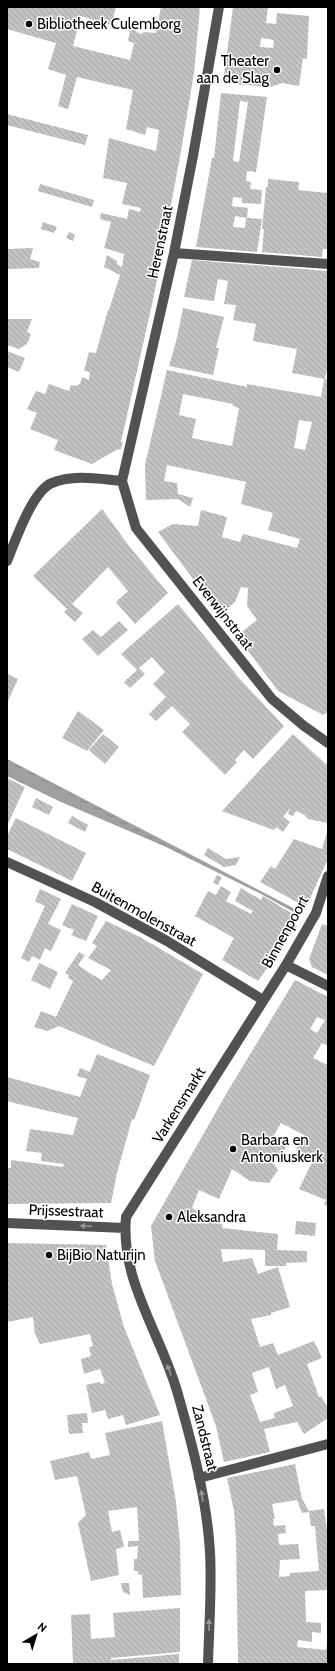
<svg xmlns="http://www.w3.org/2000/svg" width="335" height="1671" font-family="Cabin,sans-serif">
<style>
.water{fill:url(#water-ripples)}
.building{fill:url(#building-back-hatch);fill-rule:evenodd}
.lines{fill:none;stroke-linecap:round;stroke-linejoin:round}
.minor{stroke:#525252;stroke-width:10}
.oneway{fill:#979797}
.poi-dot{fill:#000;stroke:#fff;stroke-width:1.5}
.labels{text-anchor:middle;stroke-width:3;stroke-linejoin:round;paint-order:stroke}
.poi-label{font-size:15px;fill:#000;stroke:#fff;text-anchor:start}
.street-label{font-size:15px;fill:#000;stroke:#fff}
</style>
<defs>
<pattern id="water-ripples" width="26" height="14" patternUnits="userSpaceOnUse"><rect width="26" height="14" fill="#a0a0a0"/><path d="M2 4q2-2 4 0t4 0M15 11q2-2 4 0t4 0" fill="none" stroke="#888"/></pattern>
<pattern id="building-back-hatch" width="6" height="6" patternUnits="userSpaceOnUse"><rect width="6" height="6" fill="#c2c2c2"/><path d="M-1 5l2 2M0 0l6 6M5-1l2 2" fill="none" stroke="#a5a5a5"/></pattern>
</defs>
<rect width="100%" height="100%" fill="#fff"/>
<path class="water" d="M 7,759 L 301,912 L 299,915 L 261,894 L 164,846 L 61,802 L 7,776 Z"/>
<path class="building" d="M 7,7 L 116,7 L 111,25 L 81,16 L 73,46 L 130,60 L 134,43 L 128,41 L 130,31 L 126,30 L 127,20 L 138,22 L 136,32 L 143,34 L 143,32 L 156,33 L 161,7 L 200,7 L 194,73 L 180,157 L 153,300 L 121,442 L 123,442 L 121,449 L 116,450 L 92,464 L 54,450 L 58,440 L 30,429 L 37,413 L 27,409 L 36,391 L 45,394 L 49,384 L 69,391 L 71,385 L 76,386 L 80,384 L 82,377 L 89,380 L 90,372 L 84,371 L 89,352 L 96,353 L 108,310 L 109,310 L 120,275 L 104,267 L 107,255 L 117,261 L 117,264 L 122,267 L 124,254 L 104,248 L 111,222 L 100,219 L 101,213 L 127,219 L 129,209 L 140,212 L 141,208 L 122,204 L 127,183 L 103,178 L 109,138 L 156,151 L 159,130 L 147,127 L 145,135 L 126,129 L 133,90 L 77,77 L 68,109 L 58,106 L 66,75 L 48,69 L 56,43 L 7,29 Z
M 233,7 L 268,7 L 266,23 L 276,24 L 277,13 L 309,16 L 307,59 L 303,58 L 299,86 L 282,83 L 270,87 L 223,83 ZM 261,38 L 274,40 L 273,48 L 260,47 Z
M 221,93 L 267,97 L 256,172 L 247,171 L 246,181 L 251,182 L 250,189 L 262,190 L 261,204 L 242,203 L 242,198 L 233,197 L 232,206 L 248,208 L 247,218 L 262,219 L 257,252 L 196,247 L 212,158 L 214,158 ZM 240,101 L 248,102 L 239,162 L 233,161 ZM 235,216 L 246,218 L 245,228 L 233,227 Z
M 7,114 L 88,135 L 85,145 L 7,125 Z
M 268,179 L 299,182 L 298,190 L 328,193 L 328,249 L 323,249 L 322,257 L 262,252 L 264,229 L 262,229 L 266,187 L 268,187 Z
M 40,184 L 94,200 L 92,207 L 38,191 Z
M 43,222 L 57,227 L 54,233 L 41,229 Z
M 69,232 L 75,235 L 73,241 L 66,238 Z
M 33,248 L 30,259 L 40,262 L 39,268 L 7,269 L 7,249 Z
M 192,260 L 328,271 L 328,364 L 325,379 L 292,373 L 297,349 L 253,341 L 256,324 L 233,320 L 236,305 L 224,304 L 228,281 L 218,279 L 214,301 L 184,297 Z
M 183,308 L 224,317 L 216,348 L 219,348 L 213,375 L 169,366 L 177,338 Z
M 7,319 L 32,319 L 27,332 L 31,334 L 27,344 L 19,349 L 7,345 Z
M 7,351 L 25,358 L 19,372 L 7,367 Z
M 167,370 L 247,387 L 247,384 L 321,397 L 324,379 L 328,380 L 328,712 L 323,715 L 278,691 L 237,636 L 257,620 L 247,606 L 248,588 L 241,587 L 235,602 L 220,615 L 158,532 L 173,524 L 198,526 L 201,510 L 227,517 L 222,537 L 240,542 L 243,534 L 297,548 L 300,539 L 268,530 L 273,513 L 241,504 L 246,482 L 167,465 L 164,481 L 177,483 L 178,494 L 193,498 L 190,507 L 178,499 L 146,500 L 145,465 ZM 183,394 L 233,404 L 233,406 L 239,408 L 232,446 L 192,438 L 196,419 L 179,415 ZM 299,420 L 312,422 L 305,450 L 294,448 Z
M 102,509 L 129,546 L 168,593 L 135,624 L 116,602 L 128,591 L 108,567 L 72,604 L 83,613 L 75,622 L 64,612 L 67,609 L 33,576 Z
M 178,604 L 238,677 L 284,726 L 253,759 L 244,750 L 235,760 L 237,762 L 225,775 L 182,732 L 190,724 L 172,706 L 156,721 L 149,714 L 166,697 L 153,684 L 165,672 L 152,657 L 139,668 L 145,674 L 130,688 L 124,682 L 137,670 L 121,654 Z
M 119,621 L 128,630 L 98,656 L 82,639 L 93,630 L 101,637 Z
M 7,674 L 18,679 L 7,703 Z
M 78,711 L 104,730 L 87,751 L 62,738 Z
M 103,734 L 119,747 L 105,764 L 89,750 Z
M 293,734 L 328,766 L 328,823 L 308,819 L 305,815 L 296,811 L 293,816 L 288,814 L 290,808 L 283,817 L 290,822 L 283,832 L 276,827 L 274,830 L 222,811 Z
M 7,778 L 25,787 L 7,826 Z
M 36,798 L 53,807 L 49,815 L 32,807 Z
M 72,816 L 88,825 L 85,832 L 68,823 Z
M 16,818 L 86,853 L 72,881 L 7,849 L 7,836 Z
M 328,829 L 328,859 L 306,907 L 260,882 L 271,866 L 275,869 L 294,839 L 322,849 Z
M 208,848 L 226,859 L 240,857 L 236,865 L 224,867 L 204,855 Z
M 217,875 L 222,877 L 218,885 L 213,883 Z
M 221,886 L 231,892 L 226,901 L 251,914 L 253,911 L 235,901 L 241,888 L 261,900 L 263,896 L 293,914 L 289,921 L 297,926 L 258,981 L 222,960 L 234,938 L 195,916 L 208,891 L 216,895 Z
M 40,889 L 61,899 L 48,924 L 61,930 L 51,951 L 45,948 L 40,960 L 32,956 L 29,962 L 21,958 L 45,906 L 35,901 Z
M 72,904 L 98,916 L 86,941 L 71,935 L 74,930 L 62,925 Z
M 106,921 L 140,937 L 203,974 L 154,1066 L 59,1026 L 47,1031 L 34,1027 L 41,1011 L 56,1017 L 73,981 L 68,978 L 69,975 L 65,973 L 79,952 L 85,955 L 78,965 L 91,974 L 102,980 L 111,970 L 88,958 L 97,946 L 92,943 Z
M 322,924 L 328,926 L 328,975 L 312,967 L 309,959 Z
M 39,963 L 58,972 L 50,989 L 31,980 Z
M 295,980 L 328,997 L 328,1046 L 322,1043 L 313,1058 L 328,1065 L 328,1206 L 324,1205 L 326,1200 L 299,1189 L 314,1158 L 296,1149 L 304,1135 L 281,1123 L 274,1135 L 288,1143 L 279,1160 L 268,1154 L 278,1170 L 269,1183 L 250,1181 L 232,1169 L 219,1199 L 199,1190 L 192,1208 L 223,1225 L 222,1228 L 278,1234 L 277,1250 L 307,1251 L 307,1262 L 286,1263 L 286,1266 L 265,1266 L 265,1250 L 221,1249 L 223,1262 L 252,1258 L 258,1274 L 278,1267 L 290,1307 L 271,1313 L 271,1315 L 251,1319 L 260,1347 L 273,1343 L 278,1355 L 314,1341 L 322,1358 L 307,1364 L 319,1397 L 321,1396 L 328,1408 L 328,1418 L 304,1434 L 297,1422 L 264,1429 L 270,1452 L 224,1462 L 216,1426 L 155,1261 L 151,1226 L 229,1089 ZM 317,1017 L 325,1020 L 317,1033 L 310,1029 ZM 269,1367 L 276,1389 L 285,1385 L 293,1406 L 274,1413 L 275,1418 L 260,1422 L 250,1395 L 258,1392 L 252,1373 Z
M 97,1054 L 150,1075 L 140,1104 L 134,1120 L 132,1119 L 117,1173 L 111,1203 L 7,1204 L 7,1168 L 11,1168 L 11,1160 L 63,1167 L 64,1164 L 41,1161 L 42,1153 L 26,1151 L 30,1129 L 73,1135 L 78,1118 L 10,1102 L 7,1100 L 7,1077 L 80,1097 L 87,1079 L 77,1076 L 80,1068 L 90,1072 Z
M 296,1221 L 316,1223 L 315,1236 L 295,1234 Z
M 7,1243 L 106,1245 L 112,1284 L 124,1327 L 160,1415 L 126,1425 L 123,1415 L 108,1419 L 105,1410 L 92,1413 L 86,1385 L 99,1382 L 101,1384 L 105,1383 L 100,1369 L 84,1374 L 81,1359 L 91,1356 L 89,1347 L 93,1346 L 90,1334 L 40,1344 L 35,1334 L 33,1317 L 7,1322 Z
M 87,1413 L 88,1423 L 82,1423 L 83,1433 L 69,1434 L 67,1415 Z
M 162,1421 L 176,1502 L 180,1543 L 181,1595 L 143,1598 L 142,1575 L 138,1574 L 138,1571 L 134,1571 L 134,1559 L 137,1559 L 138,1546 L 128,1547 L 128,1541 L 139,1541 L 137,1507 L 108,1511 L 112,1532 L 120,1530 L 124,1547 L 116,1549 L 119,1575 L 91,1581 L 78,1523 L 86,1515 L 77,1476 L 55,1480 L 50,1461 L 89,1452 L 91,1459 L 110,1455 L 105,1433 Z
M 295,1464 L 302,1499 L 309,1511 L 324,1509 L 328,1536 L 328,1590 L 305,1591 L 306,1622 L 321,1623 L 321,1633 L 312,1632 L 312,1642 L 298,1640 L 297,1647 L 326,1650 L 328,1639 L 328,1663 L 238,1664 L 236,1539 L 234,1511 L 227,1478 ZM 297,1500 L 302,1513 L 309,1512 L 311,1526 L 315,1526 L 319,1571 L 290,1573 L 290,1576 L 279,1577 L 280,1560 L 300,1559 L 299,1550 L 298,1544 L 279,1545 L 278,1534 L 286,1533 L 285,1525 L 274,1526 L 273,1519 L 275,1519 L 272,1504 Z
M 121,1583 L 129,1583 L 130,1595 L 123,1592 Z
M 180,1608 L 180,1652 L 111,1658 L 111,1660 L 124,1659 L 179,1654 L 179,1664 L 73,1664 L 71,1615 L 90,1614 L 91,1639 L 115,1637 L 113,1613 Z"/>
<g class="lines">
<path class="minor" d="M 219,7 L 193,156 L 174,253 L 122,481 L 136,528 L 272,699 L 304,726 L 328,743
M 174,253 L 328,264
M 7,561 C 15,542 32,491 52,483 C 74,474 99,479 122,481
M 7,862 L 95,902 L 167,941 L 263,1000
M 286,965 L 328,986
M 7,1223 L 125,1228
M 199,1478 L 328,1444
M 208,1664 C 209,1627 212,1589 210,1552 C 207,1501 193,1447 179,1398 C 163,1336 120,1283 126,1217 L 286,965 L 316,913 L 328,876"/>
</g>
<defs><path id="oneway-solid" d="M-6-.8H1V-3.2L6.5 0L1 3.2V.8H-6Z"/></defs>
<g class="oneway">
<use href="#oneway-solid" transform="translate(86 1226) rotate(-178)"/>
<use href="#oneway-solid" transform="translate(169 1370) rotate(-111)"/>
<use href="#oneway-solid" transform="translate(202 1496) rotate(-98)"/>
<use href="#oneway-solid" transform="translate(209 1625) rotate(-89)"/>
</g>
<g class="poi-dot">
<circle cx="29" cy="24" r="4"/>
<circle cx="277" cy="70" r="4"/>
<circle cx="233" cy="1149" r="4"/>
<circle cx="169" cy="1217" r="4"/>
<circle cx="49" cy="1255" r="4"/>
</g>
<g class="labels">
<g class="poi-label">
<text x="37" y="29">Bibliotheek Culemborg</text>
<text x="269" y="66" text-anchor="end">Theater<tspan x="269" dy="17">aan de Slag</tspan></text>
<text x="241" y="1145">Barbara en<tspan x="241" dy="17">Antoniuskerk</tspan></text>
<text x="177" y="1222">Aleksandra</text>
<text x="57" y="1260">BijBio Naturijn</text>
</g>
<g class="street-label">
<text transform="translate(160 242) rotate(-78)" y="5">Herenstraat</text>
<text transform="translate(223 613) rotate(52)" y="5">Everwijnstraat</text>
<text transform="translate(144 914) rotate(29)" y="5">Buitenmolenstraat</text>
<text transform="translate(285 932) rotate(-61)" y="5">Binnenpoort</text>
<text transform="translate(179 1105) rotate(-58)" y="5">Varkensmarkt</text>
<text transform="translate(66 1211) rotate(2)" y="5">Prijssestraat</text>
<text transform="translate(205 1438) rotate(76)" y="5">Zandstraat</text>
</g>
</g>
<rect width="335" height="1671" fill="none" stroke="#000000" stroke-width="16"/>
<g transform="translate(36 1635) rotate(38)" stroke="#ffffff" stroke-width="3" paint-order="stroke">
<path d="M0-3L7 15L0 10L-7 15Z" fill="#000000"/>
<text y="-6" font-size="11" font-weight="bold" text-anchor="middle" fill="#000000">N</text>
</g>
</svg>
